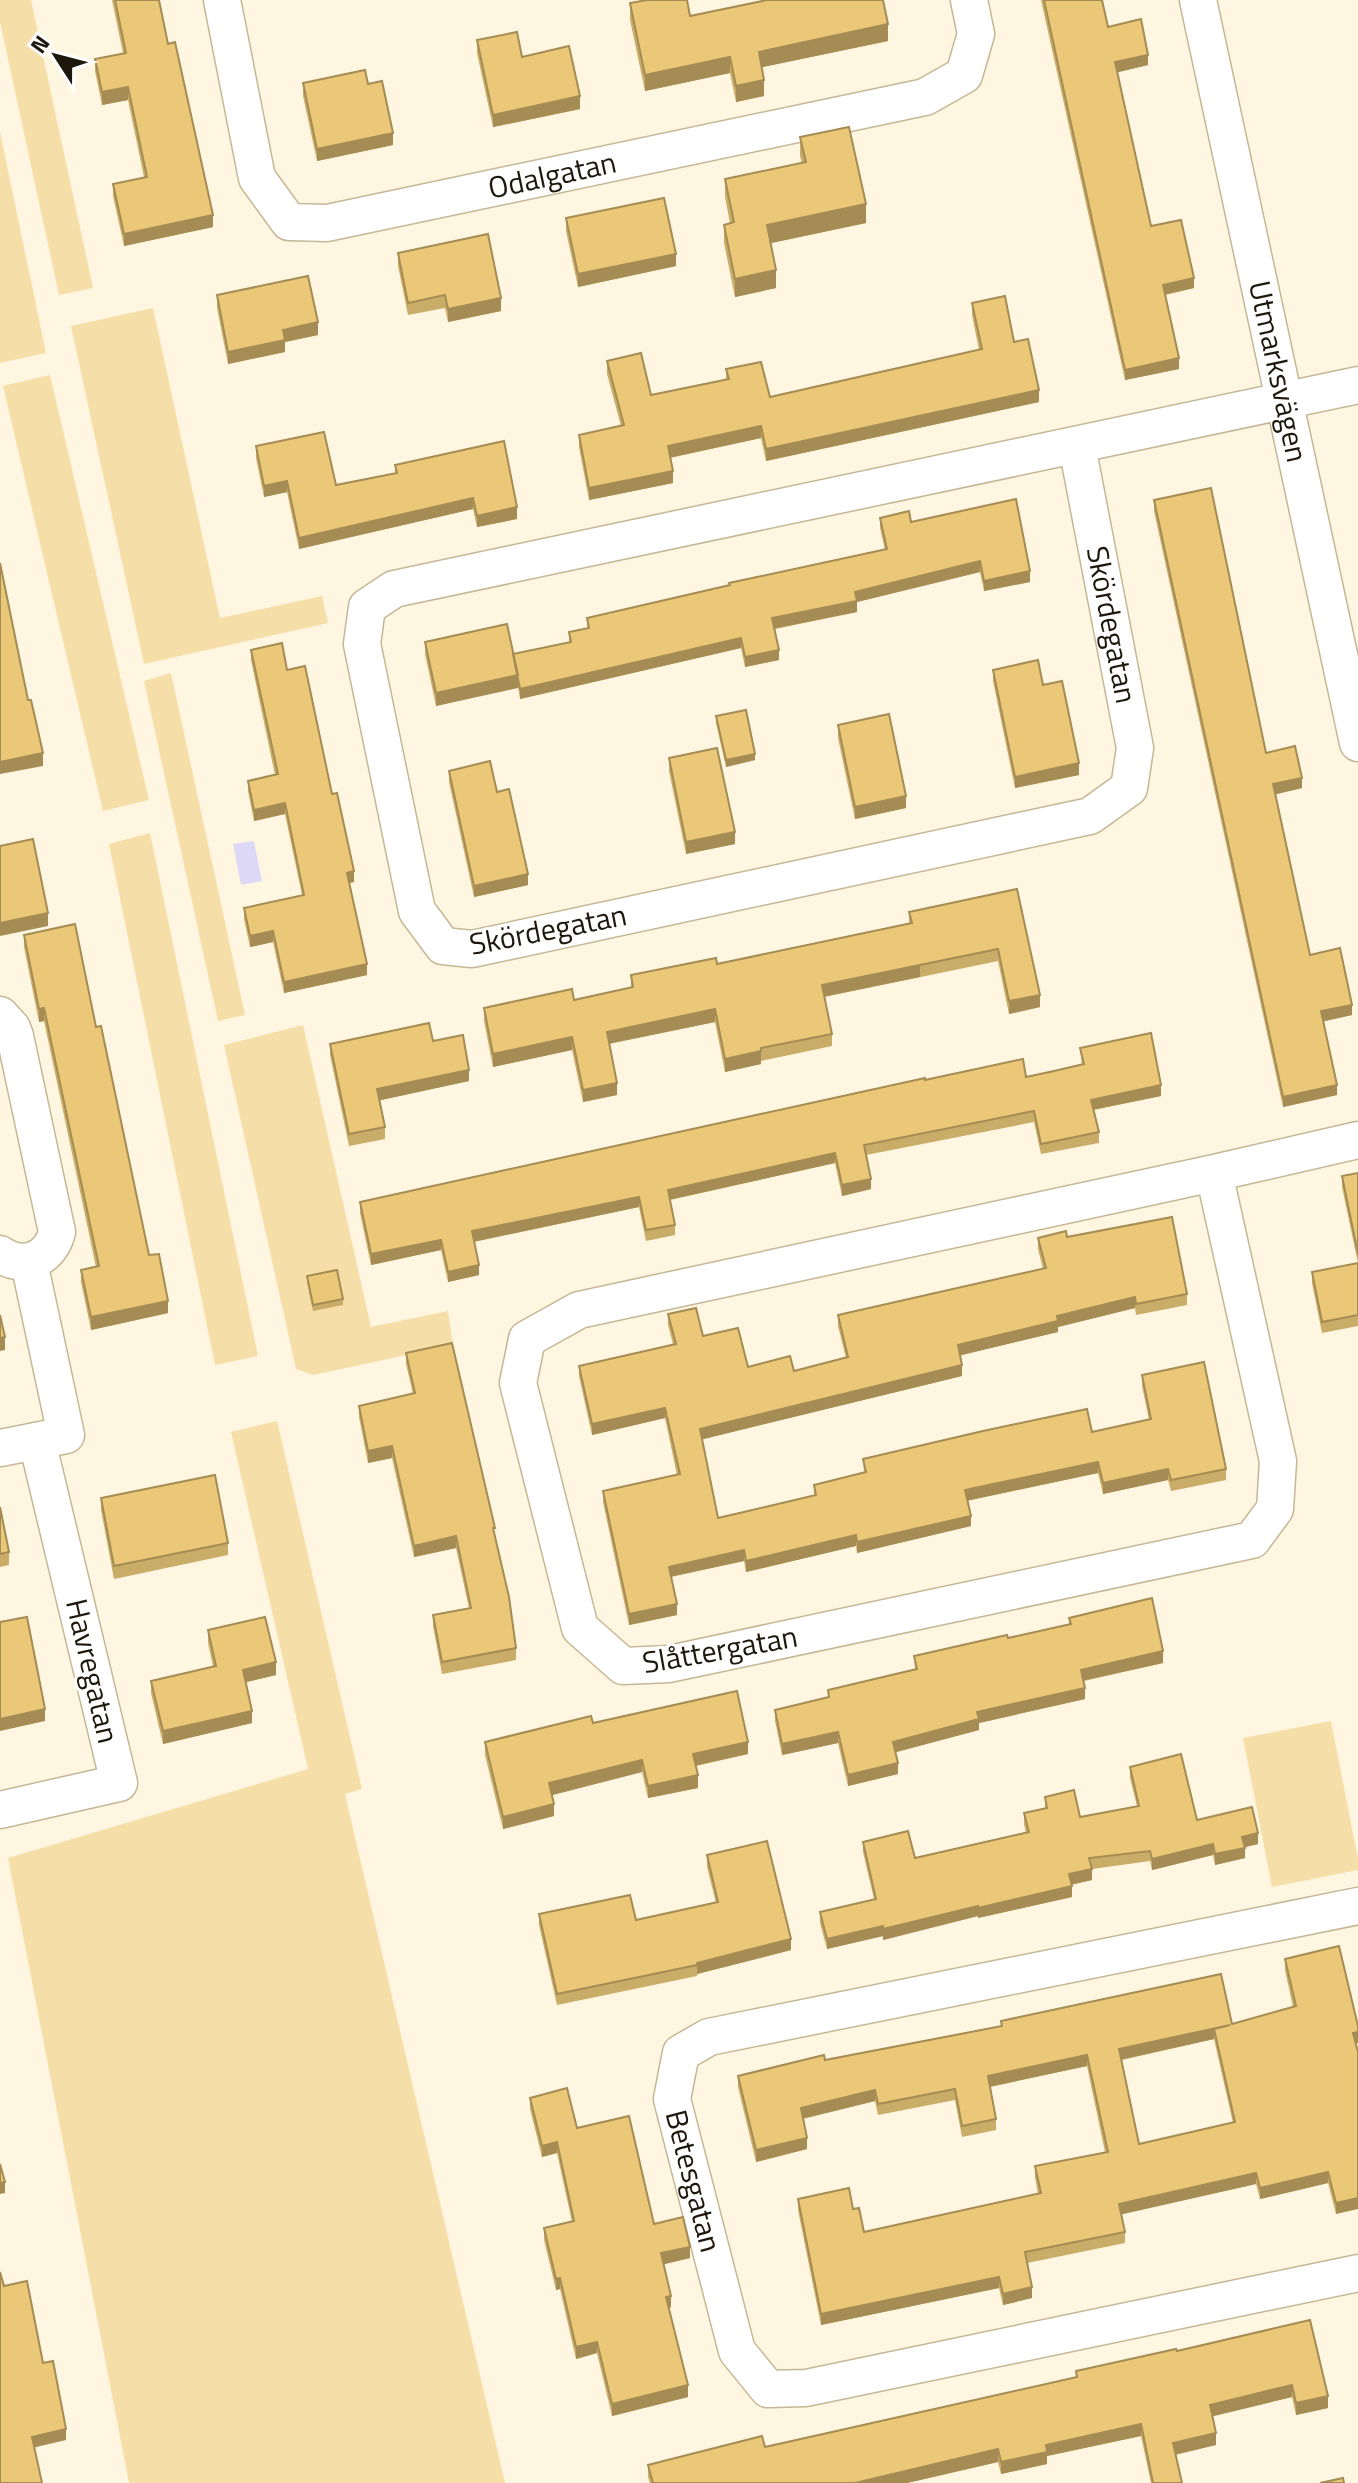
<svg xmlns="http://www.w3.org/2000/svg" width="1358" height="2483" font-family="'Titillium Web',sans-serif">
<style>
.green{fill:#f5dea8}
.water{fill:#ded8f7}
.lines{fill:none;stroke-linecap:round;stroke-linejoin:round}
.street-casing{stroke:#c5b795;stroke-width:39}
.street{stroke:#fff;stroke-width:36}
.wall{fill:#c9ac67;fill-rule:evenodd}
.shaded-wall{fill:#a48c54}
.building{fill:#eac878;stroke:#a48c54;stroke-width:2;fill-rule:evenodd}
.labels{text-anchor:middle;stroke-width:6;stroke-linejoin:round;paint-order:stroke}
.street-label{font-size:30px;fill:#1e180c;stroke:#fff}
</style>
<rect width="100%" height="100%" fill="#fff6e1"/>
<path class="green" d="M 0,0 L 31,0 L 93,288 L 59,295 L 0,22 Z
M 0,132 L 46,353 L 0,363 Z
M 153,308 L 220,618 L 322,596 L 328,623 L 144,664 L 71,326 Z
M 50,375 L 149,800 L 103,811 L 3,386 Z
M 171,673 L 245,1015 L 218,1021 L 144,681 Z
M 150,833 L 258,1356 L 215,1365 L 109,844 Z
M 303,1025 L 371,1327 L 448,1311 L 453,1345 L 313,1375 L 296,1369 L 224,1045 Z
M 277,1421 L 362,1789 L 345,1794 L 505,2483 L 129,2483 L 8,1858 L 308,1769 L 231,1432 Z
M 1331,1721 L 1358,1859 L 1358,1870 L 1272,1887 L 1243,1738 Z"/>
<path class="water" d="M 254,841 L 262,881 L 241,885 L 233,844 Z"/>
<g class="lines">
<defs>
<g id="street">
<path id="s1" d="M 222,0 L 257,178 L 289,222 L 327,223 L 925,97 L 964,75 L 976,34 L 969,0"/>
<path id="s2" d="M 1198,0 L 1358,743"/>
<path id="s3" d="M 1077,446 L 1135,748 L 1129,788 L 1090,816 L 472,949 L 443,946 L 417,911 L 362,644 L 367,607 L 394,589 L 1358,385"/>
<path d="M 0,1015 L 12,1028 L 15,1036 L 57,1232 C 50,1260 23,1270 0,1254"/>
<path d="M 1214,1173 L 1278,1461 L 1275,1509 L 1252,1540 L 669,1664 L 623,1666 L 580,1628 L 518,1383 L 527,1339 L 579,1310 L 1214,1173 L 1358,1140"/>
<path d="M 0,1448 L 66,1435 L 29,1262"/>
<path d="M 0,1810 L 119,1783 L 37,1441"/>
<path id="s4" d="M 1358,1906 L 709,2037 L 681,2053 L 672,2099 L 737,2351 L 768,2389 L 806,2388 L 1358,2273"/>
</g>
</defs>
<use href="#street" class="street-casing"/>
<use href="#street" class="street"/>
</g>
<path class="wall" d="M 112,0 L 159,0 L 168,44 L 213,227 L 124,246 L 113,196 L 113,184 L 144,177 L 128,100 L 102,105 L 95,71 L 95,59 L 123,53 Z
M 1041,0 L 1102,0 L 1108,27 L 1148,65 L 1117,72 L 1151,226 L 1194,288 L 1165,295 L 1179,369 L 1125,380 Z
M 630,3 L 690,16 L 888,41 L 762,67 L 764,96 L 736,102 L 730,73 L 645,91 L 630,20 Z
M 477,40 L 522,57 L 580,109 L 493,127 L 477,53 Z
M 303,83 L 368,84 L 393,145 L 317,161 L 303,96 Z
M 800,137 L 866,223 L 770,243 L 776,288 L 735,297 L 724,243 L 724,225 L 730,223 L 725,197 L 725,179 L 802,163 L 800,156 Z
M 566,218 L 676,266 L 578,287 L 566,231 Z
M 398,253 L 501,311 L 448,322 L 445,308 L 408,315 L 398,266 Z
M 217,295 L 318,335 L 285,342 L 285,352 L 228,364 L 217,308 Z
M 972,303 L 1014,342 L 1039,402 L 766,461 L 761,438 L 670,458 L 673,483 L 589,500 L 579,447 L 579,435 L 621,426 L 607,374 L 607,361 L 651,395 L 726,380 L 726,369 L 770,397 L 979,350 L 972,315 Z
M 256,446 L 336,485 L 395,473 L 395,465 L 517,519 L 477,527 L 473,509 L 299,549 L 287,492 L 264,497 L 256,458 Z
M 1154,500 L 1266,753 L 1302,788 L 1276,794 L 1310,955 L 1352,1015 L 1324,1021 L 1337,1095 L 1283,1107 L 1154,511 Z
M 880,518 L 911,522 L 1030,582 L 984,591 L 980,572 L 857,602 L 857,612 L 775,629 L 779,660 L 745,667 L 741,648 L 520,699 L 518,687 L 436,706 L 425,654 L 425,642 L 513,654 L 569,642 L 569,632 L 587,628 L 587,618 L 885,550 L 880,528 Z
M 251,650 L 287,670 L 332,794 L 354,882 L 350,883 L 367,975 L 284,993 L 273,942 L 250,947 L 244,919 L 244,908 L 302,895 L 285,814 L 254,821 L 248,791 L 248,781 L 275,775 L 251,660 Z
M 993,670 L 1043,685 L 1079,775 L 1015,788 L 993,681 Z
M 716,716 L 755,760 L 726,767 L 716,723 Z
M 838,725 L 906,808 L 855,819 L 838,738 Z
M 669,758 L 735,844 L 686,854 L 669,771 Z
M 449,771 L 497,792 L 528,885 L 474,897 L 449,782 Z
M 1017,889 L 1040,1007 L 1009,1014 L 998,961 L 824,997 L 832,1034 L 832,1046 L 761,1061 L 761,1064 L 725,1072 L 715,1022 L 609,1044 L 617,1095 L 583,1102 L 572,1050 L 493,1067 L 484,1021 L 484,1008 L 574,1000 L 631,988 L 631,975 L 717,964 L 909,923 L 909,912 Z
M 24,935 L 96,1027 L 149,1255 L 168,1313 L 91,1330 L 81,1282 L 81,1270 L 96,1267 L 44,1021 L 39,1022 L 24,947 Z
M 433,1041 L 469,1081 L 380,1100 L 385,1127 L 385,1139 L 349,1146 L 330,1055 L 330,1044 Z
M 1080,1048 L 1161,1096 L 1094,1110 L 1099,1132 L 1099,1143 L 1041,1154 L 1034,1122 L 866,1155 L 871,1189 L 842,1196 L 835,1163 L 670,1200 L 675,1225 L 675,1235 L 646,1241 L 639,1207 L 474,1242 L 479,1275 L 448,1282 L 441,1250 L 371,1265 L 360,1213 L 360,1202 L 925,1080 L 1026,1077 L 1082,1065 Z
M 1358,1173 L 1358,1326 L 1322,1333 L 1312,1283 L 1312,1272 L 1358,1263 L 1342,1187 L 1342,1176 Z
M 1067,1237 L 1187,1294 L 1187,1305 L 1136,1315 L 1135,1308 L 1058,1327 L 1058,1332 L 960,1355 L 962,1376 L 702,1439 L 718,1518 L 814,1496 L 814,1485 L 864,1473 L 863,1459 L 1092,1432 L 1149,1420 L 1142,1386 L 1142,1375 L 1226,1469 L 1226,1480 L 1171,1491 L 1168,1480 L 1103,1494 L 1098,1473 L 967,1501 L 971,1526 L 857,1553 L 856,1546 L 746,1572 L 744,1561 L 671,1577 L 677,1615 L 629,1625 L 603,1502 L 603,1491 L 677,1475 L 665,1418 L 592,1435 L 579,1376 L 579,1366 L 673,1344 L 668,1325 L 668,1314 L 748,1367 L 794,1371 L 846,1358 L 838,1326 L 838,1315 L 1043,1269 L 1038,1249 L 1038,1238 Z
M 307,1276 L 343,1299 L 343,1305 L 313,1311 L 307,1282 Z
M 406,1353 L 495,1536 L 516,1648 L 516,1660 L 442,1674 L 433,1626 L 433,1615 L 469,1608 L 456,1548 L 414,1557 L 392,1458 L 368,1463 L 359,1417 L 359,1406 L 413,1394 L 406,1364 Z
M 101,1498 L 228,1543 L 228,1555 L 114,1579 L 101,1510 Z
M 0,1507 L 9,1552 L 9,1565 L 0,1567 Z
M 1069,1618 L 1163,1663 L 1084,1681 L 1085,1699 L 979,1723 L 979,1730 L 895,1752 L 898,1774 L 848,1786 L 838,1743 L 782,1755 L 775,1721 L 775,1710 L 828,1698 L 828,1690 L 915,1670 L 914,1656 L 1008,1638 L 1069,1624 Z
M 208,1630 L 276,1675 L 246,1682 L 252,1723 L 163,1744 L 151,1693 L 151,1681 L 213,1666 L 208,1643 Z
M 593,1723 L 748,1754 L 696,1766 L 698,1788 L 648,1798 L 642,1772 L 551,1795 L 554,1816 L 503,1829 L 485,1755 L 485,1742 Z
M 1130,1767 L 1197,1820 L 1258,1844 L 1244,1847 L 1245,1858 L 1215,1865 L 1213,1855 L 1152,1870 L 1150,1861 L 1092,1869 L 1092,1880 L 1071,1885 L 1072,1897 L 978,1918 L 978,1916 L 883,1940 L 883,1936 L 827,1949 L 820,1923 L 820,1912 L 874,1899 L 863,1852 L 863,1842 L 915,1858 L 1026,1833 L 1024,1824 L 1024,1813 L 1045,1808 L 1045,1797 L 1080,1817 L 1137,1806 L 1130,1778 Z
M 707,1855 L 791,1950 L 697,1974 L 697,1976 L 557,2005 L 539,1925 L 539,1914 L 636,1920 L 716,1903 L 707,1867 Z
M 1285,1959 L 1356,2043 L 1336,2214 L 1328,2183 L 1260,2199 L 1256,2184 L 1121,2214 L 1125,2232 L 1125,2243 L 1027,2263 L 1032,2298 L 1003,2305 L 999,2288 L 821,2325 L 798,2210 L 798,2199 L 853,2209 L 864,2232 L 1038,2194 L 1035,2177 L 1035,2166 L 1105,2152 L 1087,2066 L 990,2087 L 996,2119 L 996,2130 L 962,2137 L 955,2100 L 878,2115 L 875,2101 L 803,2119 L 807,2149 L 756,2162 L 738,2087 L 738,2076 L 1001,2026 L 1001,2021 L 1232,2024 L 1293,2007 L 1285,1970 ZM 1214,2039 L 1233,2123 L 1139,2144 L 1122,2060 Z
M 530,2098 L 577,2128 L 654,2224 L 690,2258 L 664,2264 L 671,2307 L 669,2308 L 688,2397 L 612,2416 L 597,2353 L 576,2359 L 560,2289 L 556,2290 L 544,2240 L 544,2228 L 572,2222 L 557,2153 L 542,2157 L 530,2109 Z
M 1310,2320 L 1328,2408 L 1296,2415 L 1292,2397 L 1212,2416 L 1216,2445 L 1175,2455 L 1182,2483 L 1151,2483 L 1141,2436 L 1047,2456 L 1047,2464 L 1001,2474 L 998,2462 L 907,2483 L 650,2483 L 648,2477 L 648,2465 L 765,2447 L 1076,2377 L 1076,2371 L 1177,2351 Z"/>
<path class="shaded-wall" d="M 888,24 L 888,41 L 759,68 L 759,52 Z
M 1148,55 L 1148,65 L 1115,73 L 1115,62 Z
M 730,57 L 730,73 L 645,91 L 645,75 Z
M 764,80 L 764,96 L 736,102 L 736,86 Z
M 128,87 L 128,100 L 102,105 L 102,92 Z
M 580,96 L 580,109 L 493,127 L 493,115 Z
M 393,133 L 393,145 L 317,161 L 317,149 Z
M 866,204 L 866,223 L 767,244 L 767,225 Z
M 213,215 L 213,227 L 124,246 L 124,234 Z
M 676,254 L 676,266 L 578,287 L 578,274 Z
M 776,270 L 776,288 L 735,297 L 735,279 Z
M 1194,278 L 1194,288 L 1163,295 L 1163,285 Z
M 501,298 L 501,311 L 448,322 L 448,309 Z
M 318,322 L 318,335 L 285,342 L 285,352 L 228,364 L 228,352 L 283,330 Z
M 1179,358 L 1179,369 L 1125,380 L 1125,370 Z
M 1039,390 L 1039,402 L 766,461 L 766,449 Z
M 761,426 L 761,438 L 668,458 L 668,446 Z
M 673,471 L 673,483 L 589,500 L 589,488 Z
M 287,481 L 287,492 L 264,497 L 264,486 Z
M 473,498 L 473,509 L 299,549 L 299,538 Z
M 517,507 L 517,519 L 477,527 L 477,516 Z
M 980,561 L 980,572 L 857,602 L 857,612 L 772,629 L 772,618 L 855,592 Z
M 1030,571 L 1030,582 L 984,591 L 984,581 Z
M 741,638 L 741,648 L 520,699 L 520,689 Z
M 779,650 L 779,660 L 745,667 L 745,657 Z
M 518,675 L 518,688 L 436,706 L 436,693 Z
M 43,753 L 43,766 L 0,774 L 0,762 Z
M 755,754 L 755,760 L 726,767 L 726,760 Z
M 1079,763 L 1079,775 L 1015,788 L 1015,777 Z
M 1302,778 L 1302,788 L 1273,795 L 1273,784 Z
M 906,796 L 906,808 L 855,819 L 855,807 Z
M 285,803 L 285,814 L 254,821 L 254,810 Z
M 735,832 L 735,844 L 686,854 L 686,842 Z
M 354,871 L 354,882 L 347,883 L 347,873 Z
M 528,874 L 528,885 L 474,897 L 474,886 Z
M 48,913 L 48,926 L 0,936 L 0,923 Z
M 273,931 L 273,942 L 250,947 L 250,936 Z
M 367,964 L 367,975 L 284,993 L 284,982 Z
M 920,964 L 920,977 L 822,997 L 822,985 Z
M 1040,995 L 1040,1007 L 1009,1014 L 1009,1001 Z
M 1352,1005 L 1352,1015 L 1321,1022 L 1321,1011 Z
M 44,1008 L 44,1021 L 39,1022 L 39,1009 Z
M 715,1009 L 715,1022 L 607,1044 L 607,1032 Z
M 572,1037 L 572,1050 L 493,1067 L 493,1054 Z
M 761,1051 L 761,1064 L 725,1072 L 725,1059 Z
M 469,1070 L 469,1081 L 377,1101 L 377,1089 Z
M 617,1083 L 617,1095 L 583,1102 L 583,1090 Z
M 1161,1085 L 1161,1096 L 1091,1110 L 1091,1100 Z
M 1337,1085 L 1337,1095 L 1283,1107 L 1283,1097 Z
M 835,1153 L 835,1163 L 668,1200 L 668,1190 Z
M 871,1179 L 871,1189 L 842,1196 L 842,1185 Z
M 639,1197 L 639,1207 L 472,1242 L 472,1231 Z
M 441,1240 L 441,1250 L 371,1265 L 371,1254 Z
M 479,1265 L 479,1275 L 448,1282 L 448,1272 Z
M 1135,1297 L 1135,1308 L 1058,1327 L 1058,1332 L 958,1356 L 958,1345 L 1057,1316 Z
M 168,1301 L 168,1313 L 91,1330 L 91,1317 Z
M 5,1337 L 5,1350 L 0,1351 L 0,1338 Z
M 962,1365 L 962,1376 L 700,1440 L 700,1429 Z
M 665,1408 L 665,1418 L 592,1435 L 592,1424 Z
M 392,1446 L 392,1458 L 368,1463 L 368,1451 Z
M 1098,1462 L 1098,1473 L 965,1501 L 965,1490 Z
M 1168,1469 L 1168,1480 L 1103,1494 L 1103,1483 Z
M 971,1516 L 971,1526 L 857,1553 L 857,1542 Z
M 856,1535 L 856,1546 L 746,1572 L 746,1561 Z
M 456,1536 L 456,1548 L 414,1557 L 414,1546 Z
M 744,1550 L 744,1561 L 669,1577 L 669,1567 Z
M 677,1604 L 677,1615 L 629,1625 L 629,1614 Z
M 1163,1651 L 1163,1663 L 1081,1681 L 1081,1670 Z
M 276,1662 L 276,1675 L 243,1683 L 243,1670 Z
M 1085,1688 L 1085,1699 L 979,1723 L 979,1730 L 893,1753 L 893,1742 L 977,1712 Z
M 45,1709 L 45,1721 L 0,1731 L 0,1719 Z
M 252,1711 L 252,1723 L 163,1744 L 163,1731 Z
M 838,1732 L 838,1743 L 782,1755 L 782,1744 Z
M 748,1742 L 748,1754 L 693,1766 L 693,1754 Z
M 642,1760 L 642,1772 L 549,1796 L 549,1783 Z
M 898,1763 L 898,1774 L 848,1786 L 848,1775 Z
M 698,1775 L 698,1788 L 648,1798 L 648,1786 Z
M 554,1804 L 554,1816 L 503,1829 L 503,1817 Z
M 1258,1833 L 1258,1844 L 1242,1848 L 1242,1837 Z
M 1213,1844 L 1213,1855 L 1152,1870 L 1152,1859 Z
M 1245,1848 L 1245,1858 L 1215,1865 L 1215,1854 Z
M 1092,1869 L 1092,1880 L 1069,1885 L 1069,1874 Z
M 1072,1886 L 1072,1897 L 978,1918 L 978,1908 Z
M 978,1906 L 978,1916 L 883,1940 L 883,1929 Z
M 883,1926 L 883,1936 L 827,1949 L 827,1939 Z
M 791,1939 L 791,1950 L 697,1974 L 697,1963 Z
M 1230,2025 L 1214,2029 L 1214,2039 L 1119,2060 L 1119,2049 Z
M 1358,2032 L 1358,2043 L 1353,2044 L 1353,2033 Z
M 1087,2055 L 1087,2066 L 988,2087 L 988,2076 Z
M 875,2090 L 875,2101 L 801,2119 L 801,2108 Z
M 807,2138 L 807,2149 L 756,2162 L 756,2150 Z
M 557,2142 L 557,2153 L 542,2157 L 542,2146 Z
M 1328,2172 L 1328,2183 L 1260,2199 L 1260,2188 Z
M 1256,2173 L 1256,2184 L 1119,2215 L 1119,2204 Z
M 5,2182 L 5,2193 L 0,2194 L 0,2183 Z
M 1358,2198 L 1358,2209 L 1336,2214 L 1336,2203 Z
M 690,2247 L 690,2258 L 661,2265 L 661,2253 Z
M 999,2277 L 999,2288 L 821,2325 L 821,2314 Z
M 560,2278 L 560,2289 L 556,2290 L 556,2279 Z
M 1032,2287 L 1032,2298 L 1003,2305 L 1003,2294 Z
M 671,2296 L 671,2307 L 666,2309 L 666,2297 Z
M 597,2342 L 597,2353 L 576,2359 L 576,2347 Z
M 688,2385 L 688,2397 L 612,2416 L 612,2404 Z
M 1292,2385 L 1292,2397 L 1210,2417 L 1210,2405 Z
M 1328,2396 L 1328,2408 L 1296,2415 L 1296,2403 Z
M 1141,2424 L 1141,2436 L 1047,2456 L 1047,2464 L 1001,2474 L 1001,2462 L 1046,2445 Z
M 66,2429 L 66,2440 L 32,2448 L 32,2437 Z
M 1216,2433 L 1216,2445 L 1173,2455 L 1173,2443 Z
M 998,2449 L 998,2462 L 907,2483 L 855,2483 Z"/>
<path class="building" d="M 115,0 L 159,0 L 168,44 L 175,42 L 213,215 L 124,234 L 113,184 L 147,177 L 128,87 L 102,92 L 95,59 L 126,53 Z
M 647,0 L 687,0 L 690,16 L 767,0 L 883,0 L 888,24 L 759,52 L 764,80 L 736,86 L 730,57 L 645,75 L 630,3 Z
M 1044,0 L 1102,0 L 1108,27 L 1141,19 L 1148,55 L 1115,62 L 1151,226 L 1181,220 L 1194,278 L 1163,285 L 1179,358 L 1125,370 Z
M 517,32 L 522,57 L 569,46 L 580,96 L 493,115 L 477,40 Z
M 365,70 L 368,84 L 382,81 L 393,133 L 317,149 L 303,83 Z
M 849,127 L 866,204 L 767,225 L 776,270 L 735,279 L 724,225 L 734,222 L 725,179 L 806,162 L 800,137 Z
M 664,198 L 676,254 L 578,274 L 566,218 Z
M 488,234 L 501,298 L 448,309 L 445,295 L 408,303 L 398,253 Z
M 308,276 L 318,322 L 283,330 L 285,340 L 228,352 L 217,295 Z
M 1005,296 L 1014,342 L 1028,339 L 1039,390 L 766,449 L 761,426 L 668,446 L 673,471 L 589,488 L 579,435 L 624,425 L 607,361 L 641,353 L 651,395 L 729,379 L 726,369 L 761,362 L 770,397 L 982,349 L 972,303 Z
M 324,432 L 336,485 L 397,473 L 395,465 L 504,441 L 517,507 L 477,516 L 473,498 L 299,538 L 287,481 L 264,486 L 256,446 Z
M 1211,488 L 1266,753 L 1295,746 L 1302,778 L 1273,784 L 1310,955 L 1340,948 L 1352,1005 L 1321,1011 L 1337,1085 L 1283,1097 L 1154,500 Z
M 1016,499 L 1030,571 L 984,581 L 980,561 L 855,592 L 857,601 L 772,618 L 779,650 L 745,657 L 741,638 L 520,689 L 513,654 L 571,642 L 569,632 L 589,628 L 587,618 L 730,585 L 729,583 L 887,549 L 880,518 L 909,511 L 911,522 Z
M 0,563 L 28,700 L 31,700 L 43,753 L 0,762 Z
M 507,624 L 518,675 L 436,693 L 425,642 Z
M 282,643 L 287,670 L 305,666 L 332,794 L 337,793 L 354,871 L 347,873 L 367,964 L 284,982 L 273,931 L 250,936 L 244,908 L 304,895 L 285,803 L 254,810 L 248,781 L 278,774 L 251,650 Z
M 1038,660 L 1043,685 L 1062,681 L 1079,763 L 1015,777 L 993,670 Z
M 746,710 L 755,754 L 726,760 L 716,716 Z
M 889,714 L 906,796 L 855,807 L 838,725 Z
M 717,748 L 735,832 L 686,842 L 669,758 Z
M 490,761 L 497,792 L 509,789 L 528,874 L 474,886 L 449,771 Z
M 33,839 L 48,913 L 0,923 L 0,846 Z
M 1017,889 L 1040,995 L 1009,1001 L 998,949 L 822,985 L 832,1034 L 761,1048 L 761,1051 L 725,1059 L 715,1009 L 607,1032 L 617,1083 L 583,1090 L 572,1037 L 493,1054 L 484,1008 L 572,989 L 574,1000 L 633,987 L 631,975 L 716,958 L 717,964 L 912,923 L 909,912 Z
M 75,924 L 96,1027 L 101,1026 L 149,1255 L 159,1254 L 168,1301 L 91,1317 L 81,1270 L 99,1266 L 44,1008 L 39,1009 L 24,935 Z
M 429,1023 L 433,1041 L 463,1035 L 469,1070 L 377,1089 L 385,1127 L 349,1134 L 330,1044 Z
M 1151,1033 L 1161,1085 L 1091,1100 L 1099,1132 L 1041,1144 L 1034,1111 L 864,1145 L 871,1179 L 842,1185 L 835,1153 L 668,1190 L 675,1225 L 646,1230 L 639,1197 L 472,1231 L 479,1265 L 448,1272 L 441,1240 L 371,1254 L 360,1202 L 925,1078 L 925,1080 L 1023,1059 L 1026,1077 L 1054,1071 L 1084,1064 L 1080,1048 Z
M 1358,1173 L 1358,1254 L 1342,1176 Z
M 1172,1217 L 1187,1294 L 1136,1304 L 1135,1297 L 1057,1316 L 1058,1321 L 958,1345 L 962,1365 L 700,1429 L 718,1518 L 816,1495 L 814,1485 L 866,1472 L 863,1459 L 983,1431 L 1087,1409 L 1092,1432 L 1151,1419 L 1142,1375 L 1204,1362 L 1226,1469 L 1171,1480 L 1168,1469 L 1103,1483 L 1098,1462 L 965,1490 L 971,1516 L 857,1542 L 856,1535 L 746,1561 L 744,1550 L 669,1567 L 677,1604 L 629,1614 L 603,1491 L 680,1474 L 665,1408 L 592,1424 L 579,1366 L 676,1344 L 668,1314 L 696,1308 L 703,1336 L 738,1328 L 748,1367 L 790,1356 L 794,1371 L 848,1357 L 838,1315 L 1046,1268 L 1038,1238 L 1066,1231 L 1067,1237 Z
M 1358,1263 L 1358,1315 L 1322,1322 L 1312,1272 Z
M 337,1270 L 343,1299 L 313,1305 L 307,1276 Z
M 0,1315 L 5,1337 L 0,1338 Z
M 452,1343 L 495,1528 L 493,1528 L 509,1597 L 516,1648 L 442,1662 L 433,1615 L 471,1608 L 456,1536 L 414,1546 L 392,1446 L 368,1451 L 359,1406 L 415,1393 L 406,1353 Z
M 215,1475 L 228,1543 L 114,1566 L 101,1498 Z
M 0,1507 L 9,1552 L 0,1554 Z
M 1152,1598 L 1163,1651 L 1081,1670 L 1085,1688 L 977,1712 L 979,1719 L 893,1742 L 898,1763 L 848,1775 L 838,1732 L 782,1744 L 775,1710 L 829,1697 L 828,1690 L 917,1669 L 914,1656 L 1007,1635 L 1008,1638 L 1071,1624 L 1069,1618 Z
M 27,1617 L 45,1709 L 0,1719 L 0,1622 Z
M 265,1617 L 276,1662 L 243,1670 L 252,1711 L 163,1731 L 151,1681 L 216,1666 L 208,1630 Z
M 737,1691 L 748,1742 L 693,1754 L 698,1775 L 648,1786 L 642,1760 L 549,1783 L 554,1804 L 503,1817 L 485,1742 L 591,1716 L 593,1723 Z
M 1181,1754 L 1197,1820 L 1252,1807 L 1258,1833 L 1242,1837 L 1245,1848 L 1215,1854 L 1213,1844 L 1152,1859 L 1150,1851 L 1089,1858 L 1092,1869 L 1069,1874 L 1072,1886 L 978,1908 L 978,1906 L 883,1929 L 883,1926 L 827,1939 L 820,1912 L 876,1899 L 863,1842 L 908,1831 L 915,1858 L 1029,1832 L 1024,1813 L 1047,1808 L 1045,1797 L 1074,1790 L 1080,1817 L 1139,1806 L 1130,1767 Z
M 767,1841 L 791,1939 L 697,1963 L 697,1965 L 557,1994 L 539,1914 L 630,1895 L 636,1920 L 718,1902 L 707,1855 Z
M 1339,1946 L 1358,2026 L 1358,2032 L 1353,2033 L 1358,2052 L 1358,2198 L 1336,2203 L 1328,2172 L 1260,2188 L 1256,2173 L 1119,2204 L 1125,2232 L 1025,2252 L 1032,2287 L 1003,2294 L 999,2277 L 821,2314 L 798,2199 L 849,2188 L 853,2209 L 859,2208 L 864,2232 L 1041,2193 L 1035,2166 L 1108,2152 L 1087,2055 L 988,2076 L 996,2119 L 962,2126 L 955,2089 L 878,2104 L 875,2090 L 801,2108 L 807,2138 L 756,2150 L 738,2076 L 824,2055 L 825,2060 L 1002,2026 L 1001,2021 L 1221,1974 L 1232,2024 L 1296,2006 L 1285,1959 ZM 1230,2025 L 1214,2029 L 1235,2122 L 1139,2144 L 1119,2049 Z
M 567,2088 L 577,2128 L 629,2116 L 654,2224 L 683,2217 L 690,2247 L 661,2253 L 671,2296 L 666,2297 L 688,2385 L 612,2404 L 597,2342 L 576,2347 L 560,2278 L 556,2279 L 544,2228 L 574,2221 L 557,2142 L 542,2146 L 530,2098 Z
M 0,2164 L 5,2182 L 0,2183 Z
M 0,2272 L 4,2286 L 27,2281 L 43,2363 L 53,2361 L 66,2429 L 32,2437 L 42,2483 L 0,2483 Z
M 1310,2320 L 1328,2396 L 1296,2403 L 1292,2385 L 1210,2405 L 1216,2433 L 1173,2443 L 1182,2483 L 1153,2483 L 1141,2424 L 1046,2445 L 1047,2452 L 1001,2462 L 998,2449 L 855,2483 L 653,2483 L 648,2465 L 762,2436 L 765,2447 L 1077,2377 L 1076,2371 L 1176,2349 L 1177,2351 Z
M 1343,2478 L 1344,2483 L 1320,2483 Z"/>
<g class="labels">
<g class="street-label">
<text dy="10" stroke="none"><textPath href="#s1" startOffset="504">Odalgatan</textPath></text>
<text dy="10" stroke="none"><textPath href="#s2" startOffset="380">Utmarksvägen</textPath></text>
<text dy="10" stroke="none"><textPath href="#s3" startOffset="182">Skördegatan</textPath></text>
<text transform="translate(548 930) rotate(-11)" y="10">Skördegatan</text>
<text transform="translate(720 1650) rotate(-10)" y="10">Slåttergatan</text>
<text transform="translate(92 1671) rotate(77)" y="10">Havregatan</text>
<text dy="10" stroke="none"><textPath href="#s4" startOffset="826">Betesgatan</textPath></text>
</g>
</g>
<g transform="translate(56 56) rotate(306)" stroke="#ffffff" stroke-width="6" paint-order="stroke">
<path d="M0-6L14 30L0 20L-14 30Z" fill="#1e180c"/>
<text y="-12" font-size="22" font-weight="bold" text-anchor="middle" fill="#1e180c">N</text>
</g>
</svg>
